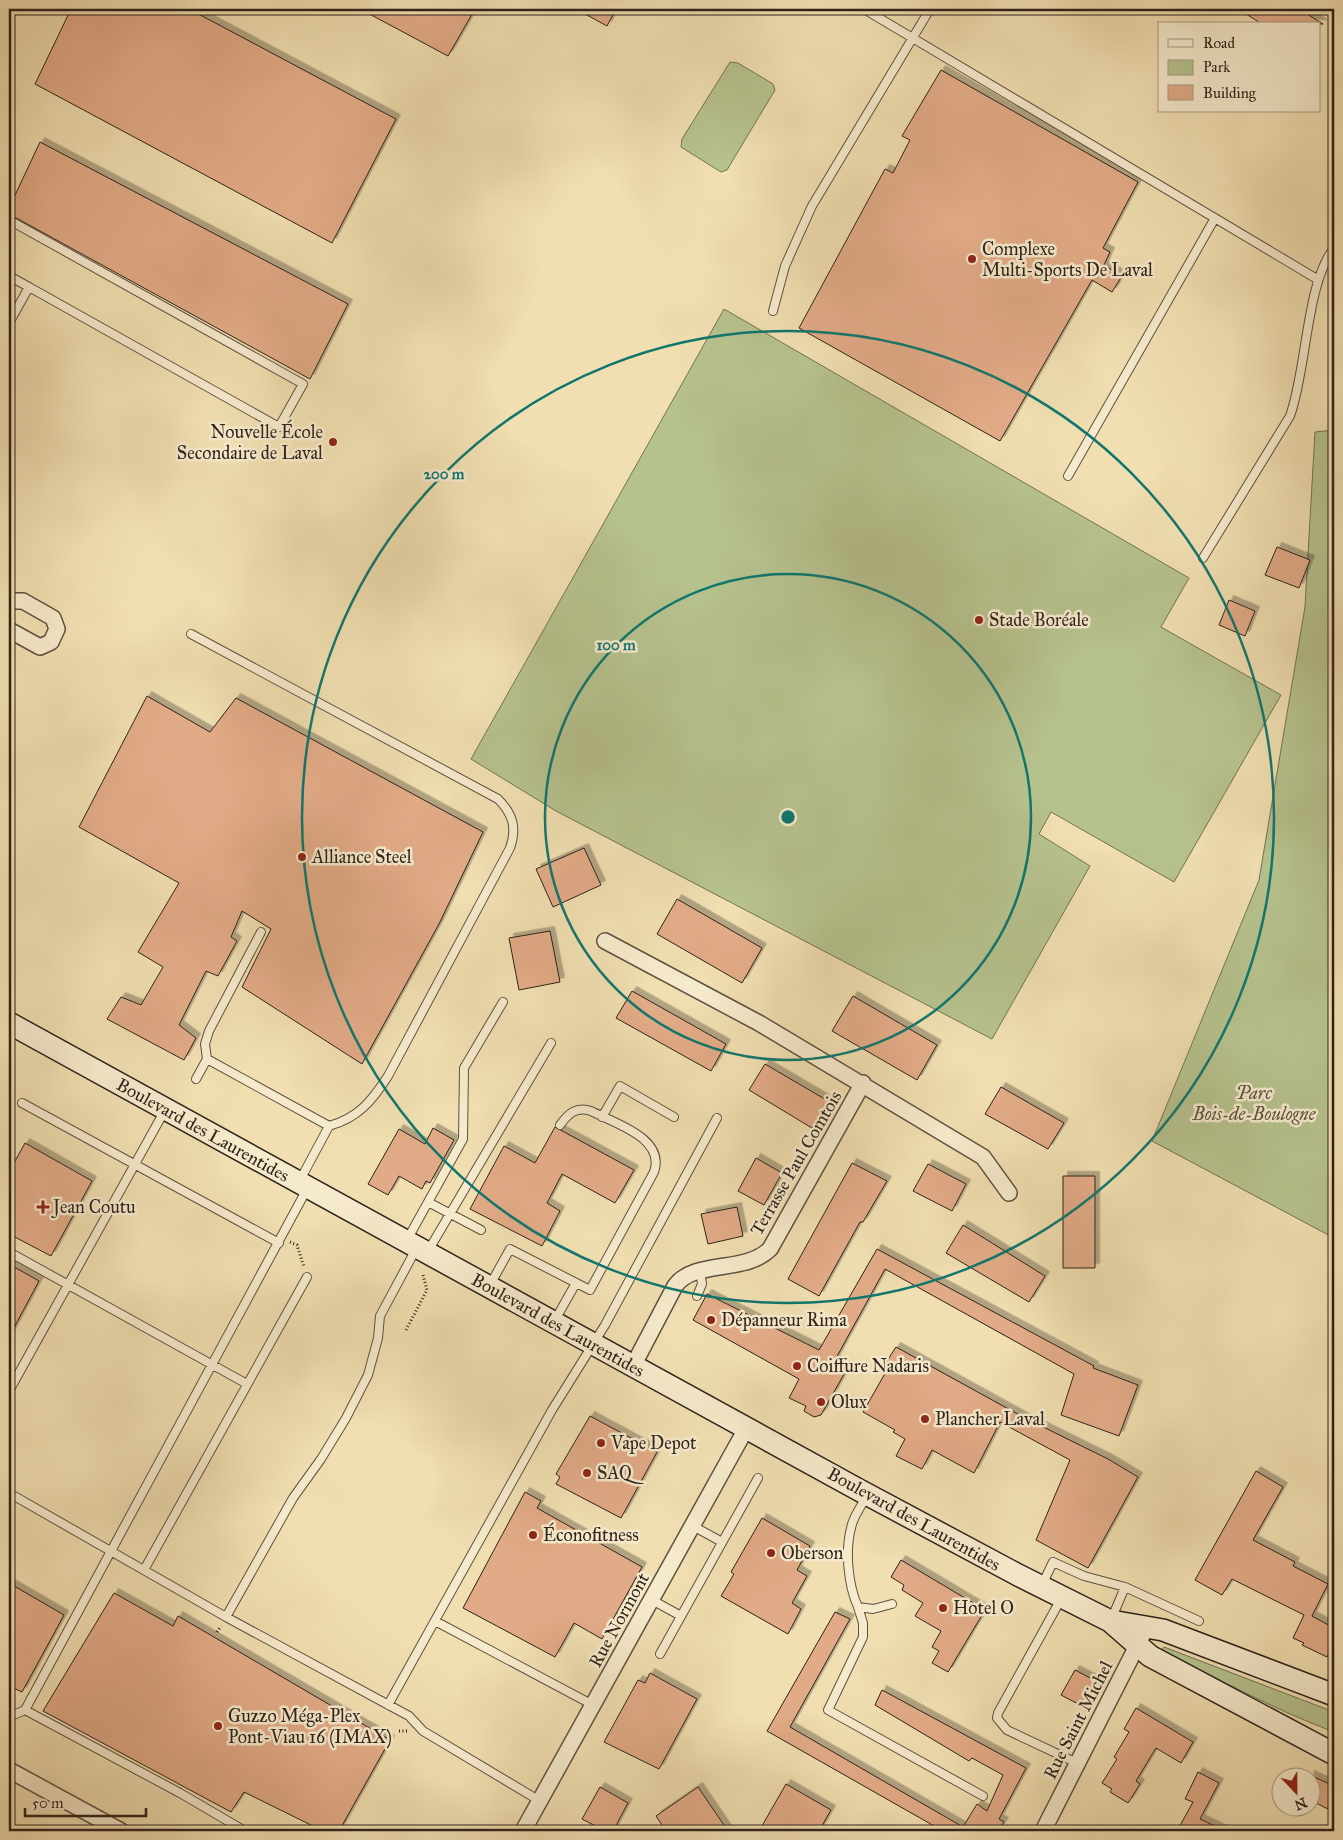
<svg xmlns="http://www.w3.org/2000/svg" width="1343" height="1840" font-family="'IM FELL Great Primer',serif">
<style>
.green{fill:#b6c28e;stroke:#727254}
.building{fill:#e2ab87;stroke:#2d221b;filter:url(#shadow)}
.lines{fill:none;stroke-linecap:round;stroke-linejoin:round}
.lane-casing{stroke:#5e5140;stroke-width:10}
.street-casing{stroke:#5e5140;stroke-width:18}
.secondary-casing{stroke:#2d221b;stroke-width:24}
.path{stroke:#2d221b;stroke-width:3;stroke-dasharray:1 2.5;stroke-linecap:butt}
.lane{stroke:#f6eacc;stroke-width:8}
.street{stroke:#f6eacc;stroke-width:15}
.secondary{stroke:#f6eacc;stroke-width:21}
.ring{fill:none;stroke:#0f766e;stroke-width:2.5}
.poi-dot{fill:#8f2418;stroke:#f6eacc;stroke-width:2}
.labels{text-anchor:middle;stroke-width:5;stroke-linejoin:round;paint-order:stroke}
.poi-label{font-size:18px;fill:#2d221b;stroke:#f6eacc;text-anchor:start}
.park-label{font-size:18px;font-style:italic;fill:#56523e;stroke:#f6eacc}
.street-label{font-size:18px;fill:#2d221b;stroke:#f6eacc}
.centre{fill:#0f766e;stroke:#f6eacc;stroke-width:2.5}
.ring-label{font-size:15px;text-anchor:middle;font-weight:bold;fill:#0f766e;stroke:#f6eacc;stroke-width:5;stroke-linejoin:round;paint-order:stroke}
</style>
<defs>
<filter id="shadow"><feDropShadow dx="4.5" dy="-4.5" stdDeviation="0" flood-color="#0004"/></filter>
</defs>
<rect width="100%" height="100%" fill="#f1dfb1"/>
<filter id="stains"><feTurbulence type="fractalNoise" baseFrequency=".004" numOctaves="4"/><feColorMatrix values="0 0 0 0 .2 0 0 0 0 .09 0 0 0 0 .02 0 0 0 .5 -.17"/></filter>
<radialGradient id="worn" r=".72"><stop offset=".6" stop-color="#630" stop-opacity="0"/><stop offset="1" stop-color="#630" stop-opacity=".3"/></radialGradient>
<path class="green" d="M 730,62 L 738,63 L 773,84 L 775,90 L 727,170 L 721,172 L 681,147 L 682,139 Z
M 724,309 L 1189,578 L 1161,627 L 1281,695 L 1174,882 L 1051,812 L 1039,834 L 1090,866 L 992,1039 L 556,811 L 471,759 Z
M 1334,430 L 1334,1238 L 1152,1141 L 1259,880 L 1305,607 L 1315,432 Z
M 1164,1647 L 1334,1712 L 1334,1732 C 1275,1710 1218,1679 1162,1650 Z"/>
<path class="building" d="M 71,9 L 189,9 L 396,119 L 332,243 L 35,84 Z
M 360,9 L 475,9 L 448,56 Z
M 576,9 L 616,9 L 607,26 Z
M 1238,9 L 1311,9 L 1307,14 L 1323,24 L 1262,24 Z
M 941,70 L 1138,182 L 1103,248 L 1110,252 L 1104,265 L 1122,276 L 1112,292 L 1092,280 L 1000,441 L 799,328 L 885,169 L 893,173 L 910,140 L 902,136 Z
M 40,142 L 348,304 L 310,379 L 9,214 L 9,208 Z
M 1277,547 L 1310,560 L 1299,588 L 1265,575 Z
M 1229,600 L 1255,611 L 1245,636 L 1219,625 Z
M 147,696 L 210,732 L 236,698 L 483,832 L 439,924 L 362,1064 L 242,987 L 271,929 L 242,911 L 231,937 L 237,941 L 218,976 L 206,971 L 179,1025 L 196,1038 L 184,1060 L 107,1019 L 121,997 L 141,1005 L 163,967 L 138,952 L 179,883 L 79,827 Z
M 584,848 L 601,885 L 553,907 L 536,869 Z
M 677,899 L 762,948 L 742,983 L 657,934 Z
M 550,931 L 560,982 L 519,990 L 509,938 Z
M 632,991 L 726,1044 L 711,1071 L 616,1018 Z
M 853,996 L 937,1045 L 917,1080 L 832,1031 Z
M 765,1064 L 828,1101 L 812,1128 L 749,1090 Z
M 1001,1087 L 1064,1123 L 1048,1149 L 985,1114 Z
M 555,1127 L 634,1170 L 615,1203 L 562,1174 L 547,1203 L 560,1211 L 542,1246 L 470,1209 L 504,1146 L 535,1163 Z
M 433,1128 L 454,1140 L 430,1183 L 426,1181 L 422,1189 L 399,1176 L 388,1195 L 368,1184 L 399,1129 L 425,1144 Z
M 25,1143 L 92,1181 L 51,1256 L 9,1234 L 9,1172 Z
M 756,1158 L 782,1173 L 764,1205 L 738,1191 Z
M 852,1163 L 887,1181 L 863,1222 L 860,1222 L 819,1296 L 788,1279 Z
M 928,1164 L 966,1184 L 952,1211 L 913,1191 Z
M 1063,1176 L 1095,1176 L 1095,1268 L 1063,1268 Z
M 737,1207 L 743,1236 L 708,1244 L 701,1214 Z
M 963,1225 L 1045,1276 L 1029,1302 L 946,1253 Z
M 877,1249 L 1094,1366 L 1093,1368 L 1138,1385 L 1119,1436 L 1061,1415 L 1074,1374 L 885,1269 L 835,1360 L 848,1367 L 821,1415 L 814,1417 L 804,1411 L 806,1406 L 789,1398 L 799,1379 L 693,1320 L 707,1294 L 819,1350 Z
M 9,1264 L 39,1281 L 9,1337 Z
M 896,1347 L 1023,1417 L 1108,1459 L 1138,1477 L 1088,1568 L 1036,1540 L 1070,1460 L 1000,1422 L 974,1473 L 932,1450 L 922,1469 L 896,1456 L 905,1439 L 893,1432 L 895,1430 L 863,1412 L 891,1363 L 887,1361 Z
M 590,1416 L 657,1452 L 621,1518 L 556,1484 L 560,1477 L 556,1474 Z
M 1256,1471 L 1283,1487 L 1253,1540 L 1295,1562 L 1293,1566 L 1328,1584 L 1312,1616 L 1334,1628 L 1334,1643 L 1327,1657 L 1302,1645 L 1304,1643 L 1293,1638 L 1304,1615 L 1232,1579 L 1222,1595 L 1195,1580 Z
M 525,1492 L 541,1501 L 537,1508 L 642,1567 L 602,1639 L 574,1623 L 555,1657 L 463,1608 Z
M 762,1518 L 810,1546 L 797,1570 L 807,1576 L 792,1603 L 801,1609 L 788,1634 L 721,1596 L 734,1574 L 731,1572 Z
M 901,1560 L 985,1610 L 948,1672 L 932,1663 L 939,1651 L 932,1647 L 941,1631 L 915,1616 L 923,1603 L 902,1590 L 904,1585 L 891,1577 Z
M 9,1583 L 64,1615 L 22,1692 L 9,1686 Z
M 114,1593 L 173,1626 L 178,1616 L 390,1740 L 339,1831 L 323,1831 L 244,1792 L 231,1812 L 43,1711 Z
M 835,1612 L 850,1619 L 790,1727 L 963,1827 L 977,1804 L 987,1811 L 1003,1775 L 972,1758 L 969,1761 L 875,1705 L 882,1690 L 1026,1768 L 999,1819 L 1004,1822 L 998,1831 L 943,1831 L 767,1731 Z
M 1075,1670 L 1098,1682 L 1084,1707 L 1061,1695 Z
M 650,1673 L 697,1699 L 659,1769 L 604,1742 L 638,1680 L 645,1683 Z
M 1136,1708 L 1193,1742 L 1181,1763 L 1156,1748 L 1136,1781 L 1140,1784 L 1128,1803 L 1110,1792 L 1112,1789 L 1102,1783 L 1117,1759 L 1114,1757 L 1129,1732 L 1124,1729 Z
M 1198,1772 L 1219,1783 L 1200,1819 L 1225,1831 L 1177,1831 L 1193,1802 L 1185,1799 Z
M 1310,1775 L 1334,1786 L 1334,1812 L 1310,1800 Z
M 786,1784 L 831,1810 L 819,1831 L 759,1831 Z
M 600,1787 L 628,1803 L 613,1831 L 605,1831 L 582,1819 Z
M 698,1787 L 728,1831 L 666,1831 L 656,1816 Z"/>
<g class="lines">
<defs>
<path id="lane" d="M 864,9 L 1317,279
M 9,220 L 303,384 L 279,427 L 29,287 L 9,323
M 9,276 L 29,287
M 773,311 L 785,266 L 812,206 L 930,9
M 1068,476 L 1215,218
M 1203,558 L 1290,416 C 1307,369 1306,283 1334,248
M 191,634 L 498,799 C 513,814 517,828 510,848 L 388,1076 C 372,1101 358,1118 329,1126
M 207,1059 L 205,1044 L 209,1031 L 261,932
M 196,1079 L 207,1059 L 329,1126 L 299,1182
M 22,1103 L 279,1243
M 602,1117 L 620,1086 L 674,1117
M 428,1202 L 481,1230
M 407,1240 L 463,1139 L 464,1068 L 503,1002
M 428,1251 L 551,1043
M 9,1252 L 247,1384
M 490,1285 L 510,1249 L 590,1290 L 654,1172 C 666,1138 614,1123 591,1111 C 576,1106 568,1114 560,1125
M 697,1296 L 702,1284 L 700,1271
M 555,1320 L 576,1283
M 9,1391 L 165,1110
M 9,1493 L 226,1617 L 409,1716 L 423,1731 L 540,1801
M 867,1496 C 861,1506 853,1517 851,1528 C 845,1551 848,1585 858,1607 L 873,1609 L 892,1604
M 693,1526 L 722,1542
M 144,1570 L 307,1277
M 1042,1585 L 1053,1562 L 1084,1576 L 1125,1587 L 1199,1621
M 1061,1599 L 998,1713 L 997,1718 L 1007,1730 L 1077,1763
M 652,1600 L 681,1616
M 858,1607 L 863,1623 L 863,1637 L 828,1710 L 983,1796
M 226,1617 L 293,1498 L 321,1459 L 346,1418 L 368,1375 L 378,1338 L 380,1316 L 416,1249
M 1111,1620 L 1125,1587
M 435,1621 L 593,1705
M 660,1654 L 758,1478
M 388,1705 L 552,1410 L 605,1325 L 717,1118
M 25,1710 L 180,1793 L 245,1831
M 9,1717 L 25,1710 L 307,1189"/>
<path id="street" d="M 9,601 L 23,601 L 53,618 L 57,629 L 51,642 L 40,647 L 9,630
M 605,941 L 759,1023 L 983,1157 L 1009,1193
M 633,1366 L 675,1286 C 694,1259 745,1274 770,1249 L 863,1083
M 9,1770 L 121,1831
M 523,1831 L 747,1427
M 1043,1831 L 1142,1636"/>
<path id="secondary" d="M 9,1023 L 859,1490 L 1018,1575 L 1110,1621 L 1150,1656 L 1334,1754
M 1111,1621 L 1163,1630 L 1334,1695"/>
</defs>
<use href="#lane" class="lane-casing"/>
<use href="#street" class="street-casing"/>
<use href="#secondary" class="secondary-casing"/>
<path class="path" d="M 290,1242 L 297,1245 L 304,1267
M 406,1330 L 427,1290 L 423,1275
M 217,1632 L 221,1626
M 399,1731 L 408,1731"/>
<use href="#lane" class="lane"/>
<use href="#street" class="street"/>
<use href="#secondary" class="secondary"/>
</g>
<g class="ring">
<circle cx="788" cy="817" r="243"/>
<circle cx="788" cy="817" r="486"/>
</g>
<g class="poi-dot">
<circle cx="972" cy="259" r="5"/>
<circle cx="333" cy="442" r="5"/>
<circle cx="979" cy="620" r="5"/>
<circle cx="302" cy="857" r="5"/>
<path d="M40.5 1199.5h5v5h5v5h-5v5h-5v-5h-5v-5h5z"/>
<circle cx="711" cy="1320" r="5"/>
<circle cx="797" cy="1366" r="5"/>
<circle cx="821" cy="1402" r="5"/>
<circle cx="925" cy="1419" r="5"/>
<circle cx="601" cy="1443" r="5"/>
<circle cx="587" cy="1473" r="5"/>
<circle cx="533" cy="1535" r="5"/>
<circle cx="771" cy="1553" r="5"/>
<circle cx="943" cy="1608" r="5"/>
<circle cx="218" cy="1726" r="5"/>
</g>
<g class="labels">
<g class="poi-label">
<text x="982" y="255">Complexe<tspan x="982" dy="21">Multi-Sports De Laval</tspan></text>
<text x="323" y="438" text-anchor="end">Nouvelle École<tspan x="323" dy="21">Secondaire de Laval</tspan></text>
<text x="989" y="626">Stade Boréale</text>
<text x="312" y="863">Alliance Steel</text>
<text x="53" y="1213">Jean Coutu</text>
<text x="721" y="1326">Dépanneur Rima</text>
<text x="807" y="1372">Coiffure Nadaris</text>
<text x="831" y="1408">Olux</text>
<text x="935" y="1425">Plancher Laval</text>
<text x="611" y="1449">Vape Depot</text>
<text x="597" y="1479">SAQ</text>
<text x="543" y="1541">Éconofitness</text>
<text x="781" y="1559">Oberson</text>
<text x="953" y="1614">Hotel O</text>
<text x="228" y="1722">Guzzo Méga-Plex<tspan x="228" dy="21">Pont-Viau 16 (IMAX)</tspan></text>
</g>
<g class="park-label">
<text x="1254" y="1099">Parc<tspan x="1254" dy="21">Bois-de-Boulogne</tspan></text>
</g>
<g class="street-label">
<text transform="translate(203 1130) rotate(29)" y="6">Boulevard des Laurentides</text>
<text transform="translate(796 1163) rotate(-60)" y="6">Terrasse Paul Comtois</text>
<text transform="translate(558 1325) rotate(29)" y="6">Boulevard des Laurentides</text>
<text transform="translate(914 1519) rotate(29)" y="6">Boulevard des Laurentides</text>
<text transform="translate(619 1620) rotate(-61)" y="6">Rue Normont</text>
<text transform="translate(1078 1720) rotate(-63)" y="6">Rue Saint Michel</text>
</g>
</g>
<circle cx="788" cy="817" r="8" class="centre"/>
<g class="ring-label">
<text x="444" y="479">200 m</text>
<text x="616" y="650">100 m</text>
</g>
<rect width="1343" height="1840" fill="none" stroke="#f1dfb1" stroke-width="30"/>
<rect x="10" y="10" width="1323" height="1820" fill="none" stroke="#2d221b" stroke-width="2.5"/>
<rect x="15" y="15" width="1313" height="1810" fill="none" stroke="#2d221b"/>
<rect x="1158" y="22" width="162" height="90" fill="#f6eacc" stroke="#a69a85"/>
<rect x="1168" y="39" width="25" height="8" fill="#f6eacc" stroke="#a69a85"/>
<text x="1203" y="48" font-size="15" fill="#2d221b">Road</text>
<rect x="1168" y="60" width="25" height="15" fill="#b6c28e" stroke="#a69a85"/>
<text x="1203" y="72" font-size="15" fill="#2d221b">Park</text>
<rect x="1168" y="85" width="25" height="15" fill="#e2ab87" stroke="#a69a85"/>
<text x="1203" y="98" font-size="15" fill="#2d221b">Building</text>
<g transform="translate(1296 1792) rotate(158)"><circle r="24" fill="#f6eacc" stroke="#a69a85"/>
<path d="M0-4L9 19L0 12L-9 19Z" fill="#8f2418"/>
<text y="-8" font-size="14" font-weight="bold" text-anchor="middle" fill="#2d221b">N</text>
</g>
<path d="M25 1808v8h121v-8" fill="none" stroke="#2d221b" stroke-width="2.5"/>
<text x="32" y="1808" font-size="15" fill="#2d221b" stroke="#f6eacc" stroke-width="4" paint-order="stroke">50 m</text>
<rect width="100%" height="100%" filter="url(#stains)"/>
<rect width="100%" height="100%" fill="url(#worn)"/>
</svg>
